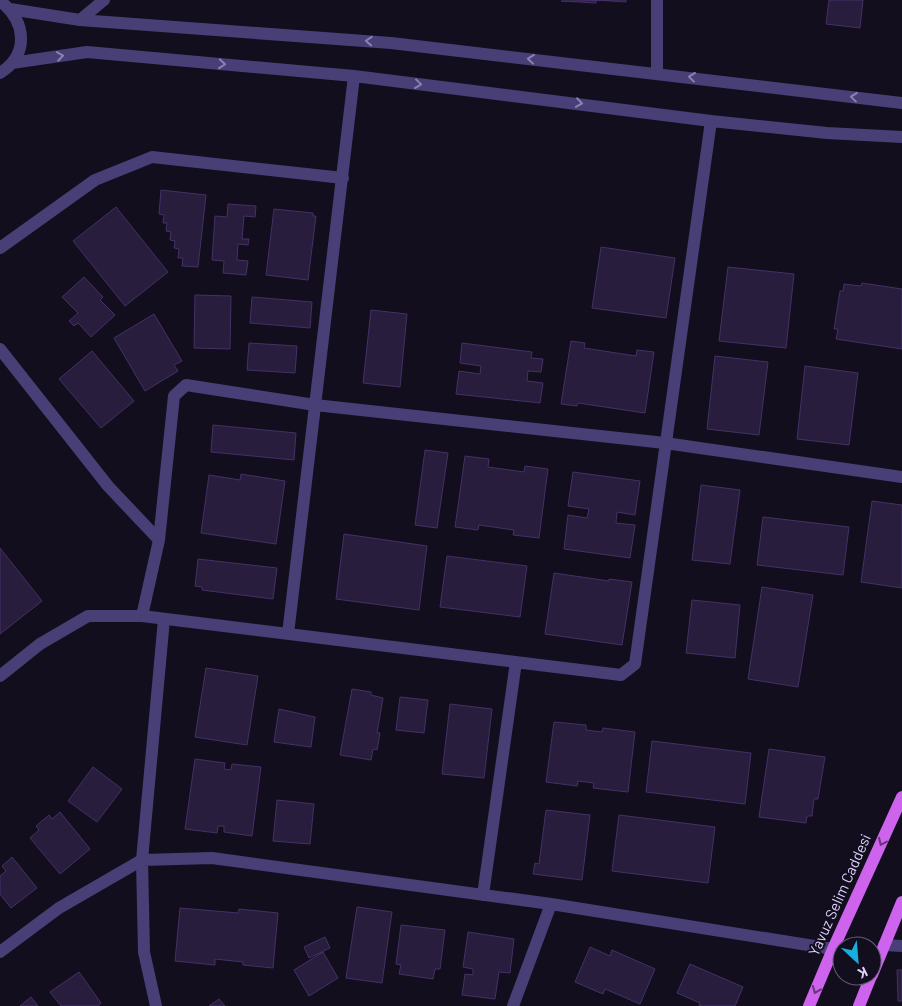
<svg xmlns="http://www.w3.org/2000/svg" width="902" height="1006" font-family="Barlow,sans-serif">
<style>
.building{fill:#281d3c;stroke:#443166}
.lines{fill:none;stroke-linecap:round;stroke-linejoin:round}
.minor{stroke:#493f77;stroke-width:12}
.major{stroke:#ce64ed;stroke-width:12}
.oneway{stroke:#8b81b2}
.oneway2{stroke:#67357b}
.labels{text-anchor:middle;stroke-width:4;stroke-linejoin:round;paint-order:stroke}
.street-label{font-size:15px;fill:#dbd1fa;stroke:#130e1e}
</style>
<rect width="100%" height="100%" fill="#130e1e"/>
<path class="building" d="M 596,0 L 596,3 L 561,1 L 626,0 L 626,2 Z
M 829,0 L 863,0 L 860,28 L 826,24 Z
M 161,190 L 206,195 L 198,267 L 182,266 L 183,258 L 178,258 L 179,249 L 174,248 L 175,241 L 170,240 L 171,232 L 166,231 L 167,223 L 163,223 L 164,215 L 159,214 Z
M 228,204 L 256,206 L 255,217 L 244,216 L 242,239 L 249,239 L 248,245 L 238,244 L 237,260 L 248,261 L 246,275 L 223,273 L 224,261 L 212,260 L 215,216 L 227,217 Z
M 116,207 L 168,272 L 125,306 L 73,241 Z
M 274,209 L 313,213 L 313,216 L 316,216 L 308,280 L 266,275 Z
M 601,247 L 675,258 L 666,318 L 592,308 Z
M 728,267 L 794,274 L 786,348 L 719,341 Z
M 84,277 L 103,297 L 100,300 L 115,315 L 91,337 L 78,323 L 74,326 L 69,321 L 78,313 L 62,297 Z
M 862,283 L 902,289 L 902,349 L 836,339 L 838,329 L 834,329 L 840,291 L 843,291 L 844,284 L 861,286 Z
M 195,295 L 231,296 L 230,349 L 194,348 Z
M 252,297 L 312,302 L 310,328 L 250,323 Z
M 371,310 L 407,314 L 400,387 L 363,383 Z
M 154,314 L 182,361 L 174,365 L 178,371 L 145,391 L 114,338 Z
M 571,341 L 585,343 L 584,348 L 636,356 L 637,350 L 654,352 L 645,413 L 578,403 L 577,406 L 561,404 Z
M 249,343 L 297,346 L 295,373 L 247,370 Z
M 462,343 L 532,352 L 531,358 L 543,359 L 541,372 L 528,371 L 527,381 L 543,383 L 540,403 L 456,394 L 459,371 L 480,374 L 481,366 L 460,363 Z
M 92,351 L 134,401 L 101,428 L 59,379 Z
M 715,356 L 768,362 L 759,435 L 707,429 Z
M 805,366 L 858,373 L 849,445 L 797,439 Z
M 213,425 L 296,433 L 294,460 L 211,452 Z
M 425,450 L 448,453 L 437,528 L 415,525 Z
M 465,456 L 489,459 L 488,467 L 524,472 L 525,466 L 548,469 L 539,538 L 513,535 L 514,530 L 479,525 L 478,530 L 455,527 Z
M 573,472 L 640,481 L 635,515 L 617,512 L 616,523 L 635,525 L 630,558 L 564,549 L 568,515 L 587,518 L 589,509 L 568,506 Z
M 241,474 L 285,481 L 276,544 L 201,533 L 209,475 L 240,480 Z
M 701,485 L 740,490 L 730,564 L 692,560 Z
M 872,501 L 902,505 L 902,588 L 861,582 Z
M 763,517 L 849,527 L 843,575 L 757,565 Z
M 344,534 L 427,546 L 419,610 L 336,599 Z
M 0,548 L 42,601 L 0,634 Z
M 447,556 L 527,566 L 520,617 L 440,607 Z
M 198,559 L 277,568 L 273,599 L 202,590 L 202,587 L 195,586 Z
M 554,573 L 609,581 L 609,579 L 632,582 L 622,645 L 545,634 Z
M 762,587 L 813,595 L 798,687 L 748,679 Z
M 692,600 L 740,605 L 735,658 L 686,653 Z
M 206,668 L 258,676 L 247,745 L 195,737 Z
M 352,689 L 371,692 L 371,695 L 383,698 L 377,733 L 380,733 L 377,750 L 373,749 L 371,760 L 340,755 Z
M 400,697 L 428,700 L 424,733 L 396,730 Z
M 450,704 L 492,709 L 484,778 L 442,774 Z
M 279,709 L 315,717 L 311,747 L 274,742 Z
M 554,722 L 586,725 L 586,730 L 602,732 L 603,728 L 635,732 L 628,792 L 593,788 L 594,783 L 578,781 L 577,786 L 546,782 Z
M 652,741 L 751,753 L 745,804 L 646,792 Z
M 769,749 L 825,757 L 818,799 L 814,799 L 812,816 L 807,816 L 806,823 L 759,817 Z
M 195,759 L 225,763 L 224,769 L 231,770 L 232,764 L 261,767 L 252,836 L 224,832 L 224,826 L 218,826 L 217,833 L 185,829 Z
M 93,767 L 122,789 L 97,822 L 68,801 Z
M 277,800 L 314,804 L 310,844 L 273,841 Z
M 546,810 L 590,815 L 582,880 L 533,874 L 535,863 L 539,864 Z
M 60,812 L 90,849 L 60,874 L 30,838 L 39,830 L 36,826 L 49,815 L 52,819 Z
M 619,815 L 715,827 L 708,883 L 612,871 Z
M 12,857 L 37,888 L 11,908 L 0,894 L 0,876 L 6,871 L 2,866 Z
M 357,907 L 392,912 L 382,983 L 346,978 Z
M 180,908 L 238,913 L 239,909 L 278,913 L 273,968 L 243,965 L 243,962 L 215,959 L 215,965 L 175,961 Z
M 401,925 L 445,930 L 440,969 L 435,969 L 433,979 L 399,974 L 401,965 L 396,964 Z
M 468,932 L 514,939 L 510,973 L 499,972 L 495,999 L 462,995 L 465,974 L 473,975 L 473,969 L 463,967 Z
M 325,937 L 330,948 L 309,958 L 304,947 Z
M 590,947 L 610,956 L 612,950 L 655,969 L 640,1004 L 605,989 L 603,994 L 575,982 Z
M 323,952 L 338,978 L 309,996 L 294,970 Z
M 690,964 L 743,987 L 735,1006 L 699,1006 L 700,1003 L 677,993 Z
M 897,970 L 902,970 L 902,1001 L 898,1001 Z
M 79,972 L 101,1003 L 98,1006 L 61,1006 L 50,992 Z
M 31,997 L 38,1006 L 20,1006 Z
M 219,999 L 225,1006 L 209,1006 Z"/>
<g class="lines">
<path class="minor" d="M 657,0 L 657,73
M 0,1 C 26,21 30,54 0,73
M 10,9 L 80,20 L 391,43 L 902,103
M 80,20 L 104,0
M 12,63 L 87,52 L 354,76 L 711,121 L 827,133 L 902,137
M 0,248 L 95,180 L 152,157 L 343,178
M 0,349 L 108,486 L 159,540
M 142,616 L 159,540 L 174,396 L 186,385 L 315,405 L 665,443 L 902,477
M 288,634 L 354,76
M 0,676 L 40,644 L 88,616 L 142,616 L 621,675 L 635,664 L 711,121
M 483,895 L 516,662
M 884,945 L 902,946
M 0,952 L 59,908 L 142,860 L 212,858 L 551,904 L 833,949
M 156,1006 L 144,952 L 142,860 L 164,619
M 513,1006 L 551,904"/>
<path class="major" d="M 872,975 L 902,902
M 809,1006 L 833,949 L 902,797
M 859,1006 L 871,976"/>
</g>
<defs><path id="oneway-chevron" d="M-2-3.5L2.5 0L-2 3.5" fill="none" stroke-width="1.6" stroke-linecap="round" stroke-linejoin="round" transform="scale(1.25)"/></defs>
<g class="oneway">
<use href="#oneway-chevron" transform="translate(369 41) rotate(-176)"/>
<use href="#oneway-chevron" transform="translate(60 56) rotate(-8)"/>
<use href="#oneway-chevron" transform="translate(531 59) rotate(-174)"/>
<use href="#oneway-chevron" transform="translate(222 64) rotate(5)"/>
<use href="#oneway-chevron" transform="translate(692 77) rotate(-173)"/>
<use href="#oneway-chevron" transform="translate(418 84) rotate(7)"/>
<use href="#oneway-chevron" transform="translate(854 97) rotate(-173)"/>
<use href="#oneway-chevron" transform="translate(579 103) rotate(8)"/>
</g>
<g class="oneway2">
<use href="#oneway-chevron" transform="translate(882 842) rotate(115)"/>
<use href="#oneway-chevron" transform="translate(816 990) rotate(112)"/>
</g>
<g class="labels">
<g class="street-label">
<text transform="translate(840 895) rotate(-66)" y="5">Yavuz Selim Caddesi</text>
</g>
</g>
<g transform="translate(857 961) rotate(154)"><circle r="24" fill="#130e1e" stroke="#635c76"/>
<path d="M0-4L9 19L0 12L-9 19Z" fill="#19acdd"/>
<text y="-8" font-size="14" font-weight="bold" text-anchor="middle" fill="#dbd1fa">K</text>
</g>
</svg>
